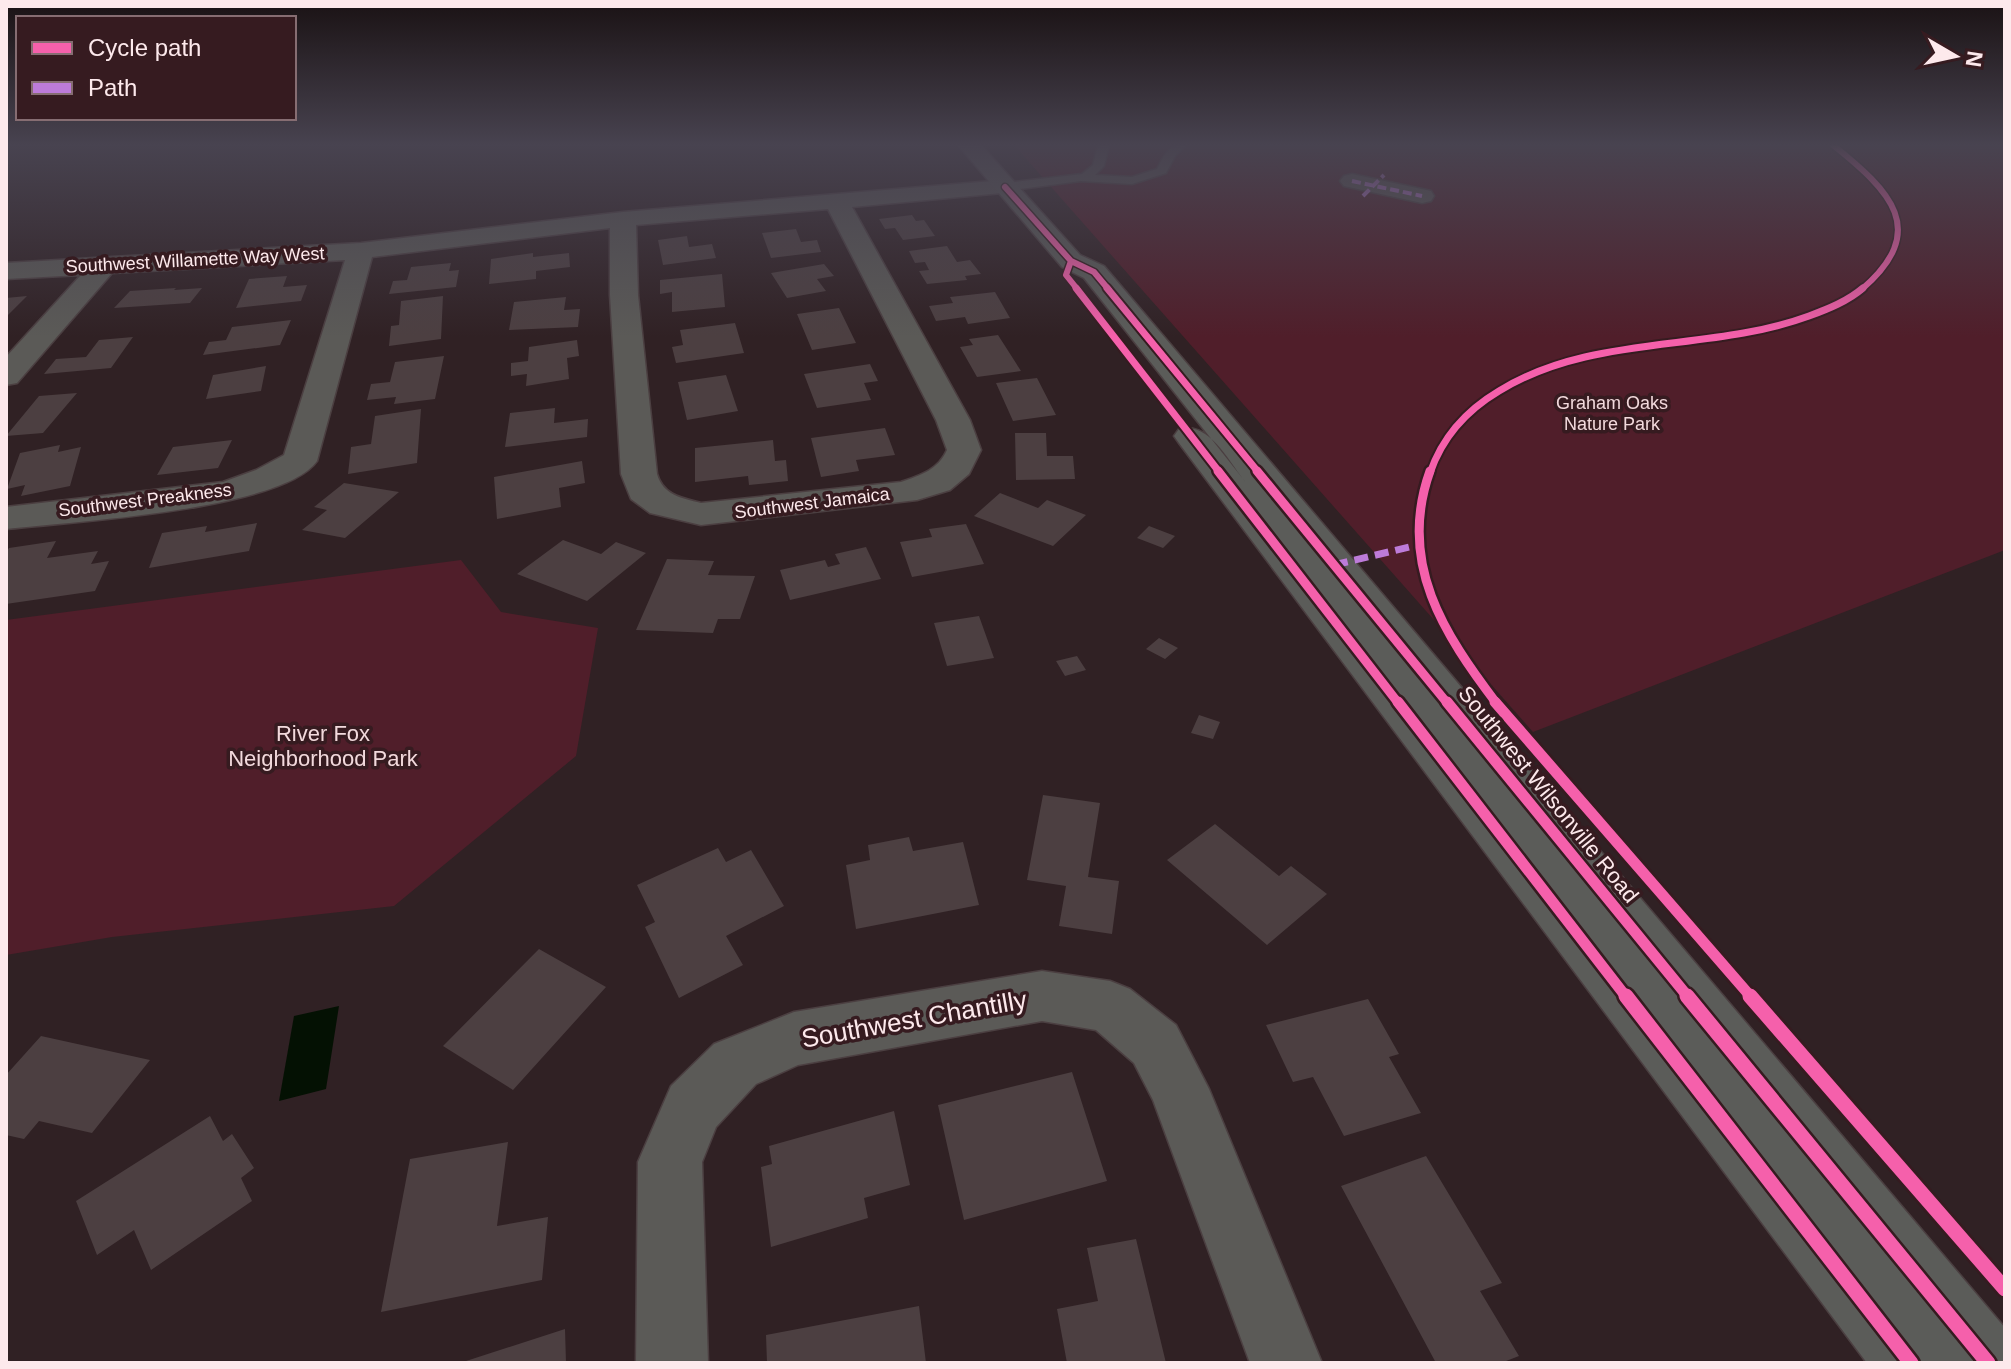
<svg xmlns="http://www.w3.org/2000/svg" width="2011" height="1369" font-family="Helvetica,sans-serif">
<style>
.green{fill:#501e2a}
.water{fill:#041103}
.building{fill:#4c3f41}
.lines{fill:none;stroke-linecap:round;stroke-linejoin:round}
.lane-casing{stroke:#4b3f41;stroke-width:3}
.street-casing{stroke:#4b3f41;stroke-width:3}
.secondary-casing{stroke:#4b3f41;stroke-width:3}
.lane{fill:#5b5a57;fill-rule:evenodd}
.street{fill:#5b5a57;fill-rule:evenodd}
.secondary{fill:#5b5c59;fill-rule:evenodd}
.quiet-far1{stroke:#bd7bd9;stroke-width:4;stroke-dasharray:9 4;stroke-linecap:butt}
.quiet{stroke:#bd7bd9;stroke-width:7;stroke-dasharray:14 7;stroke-linecap:butt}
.cycleway-far4-casing{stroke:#361b20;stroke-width:9}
.cycleway-far3-casing{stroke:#361b20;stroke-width:11}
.cycleway-far2-casing{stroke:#361b20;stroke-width:14}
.cycleway-far1-casing{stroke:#361b20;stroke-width:16}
.cycleway-casing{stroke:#361b20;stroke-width:20}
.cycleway-far4{stroke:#f560ab;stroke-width:6}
.cycleway-far3{stroke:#f560ab;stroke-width:7}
.cycleway-far2{stroke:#f560ab;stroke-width:9}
.cycleway-far1{stroke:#f560ab;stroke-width:11}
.cycleway{stroke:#f560ab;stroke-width:15}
.labels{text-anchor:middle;stroke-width:7;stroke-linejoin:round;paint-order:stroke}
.far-street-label{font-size:18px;fill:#fde9ec;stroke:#361b20}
.far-park-label{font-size:18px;fill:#f2d9dc;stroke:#361b20}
.park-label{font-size:22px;fill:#f2d9dc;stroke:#361b20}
.street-label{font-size:22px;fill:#fde9ec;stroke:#361b20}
.near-street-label{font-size:26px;fill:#fde9ec;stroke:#361b20}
</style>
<rect width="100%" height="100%" fill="#302124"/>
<path class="green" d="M 1014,145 L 2005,145 L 2005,550 L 1533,732 Z
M 461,560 L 501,612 L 598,628 L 576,756 L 394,906 L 112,937 L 6,955 L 6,620 Z"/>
<path class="water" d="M 339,1006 L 326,1089 L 279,1101 L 294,1016 Z"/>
<path class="building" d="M 912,215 L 916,221 L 924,220 L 935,236 L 903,240 L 895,228 L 885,229 L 879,219 Z
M 796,229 L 801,242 L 817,240 L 821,252 L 771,258 L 762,233 Z
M 687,236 L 689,247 L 712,244 L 716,258 L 663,265 L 658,240 Z
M 947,246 L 957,262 L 970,260 L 981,274 L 965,276 L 967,280 L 927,284 L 919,271 L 929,270 L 925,262 L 915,263 L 909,251 Z
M 533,253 L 533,257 L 569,253 L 570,267 L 536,271 L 536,279 L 489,284 L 491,259 Z
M 451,263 L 449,271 L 459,270 L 456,287 L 389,294 L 393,281 L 407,280 L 411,267 Z
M 824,264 L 834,276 L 817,279 L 826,291 L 787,298 L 771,273 Z
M 722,274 L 725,307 L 672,312 L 672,292 L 660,294 L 660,280 Z
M 287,276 L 283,287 L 307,285 L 301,301 L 236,308 L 249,279 Z
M 176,288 L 174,290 L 202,288 L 190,303 L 114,308 L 130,291 Z
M 995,292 L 1010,318 L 968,324 L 965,317 L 936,321 L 929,306 L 953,303 L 950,297 Z
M 27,296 L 6,317 L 6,298 Z
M 443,296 L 441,339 L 389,346 L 391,326 L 399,325 L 401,301 Z
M 566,297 L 564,310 L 580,309 L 578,327 L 509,330 L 514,302 Z
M 839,308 L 856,343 L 812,350 L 797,314 Z
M 291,320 L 280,345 L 203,355 L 209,342 L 226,340 L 232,327 Z
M 735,323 L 744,353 L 676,363 L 672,347 L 683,345 L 680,330 Z
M 998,335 L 1021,371 L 977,377 L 960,347 L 973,345 L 969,339 Z
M 133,337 L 111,368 L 44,374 L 56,359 L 86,357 L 99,340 Z
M 577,340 L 579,356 L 567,358 L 569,379 L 526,386 L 527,374 L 511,376 L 511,363 L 528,361 L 529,347 Z
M 444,356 L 435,399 L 394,404 L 396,397 L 367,400 L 371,384 L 390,382 L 395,362 Z
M 870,364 L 878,381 L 864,383 L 871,400 L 817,408 L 804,374 Z
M 266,366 L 261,391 L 206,399 L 213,375 Z
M 726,375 L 738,411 L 687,420 L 678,382 Z
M 1037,378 L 1056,415 L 1013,421 L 996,383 Z
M 77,393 L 43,433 L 6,436 L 39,396 Z
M 555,408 L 554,423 L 588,419 L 587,437 L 505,447 L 510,413 Z
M 421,409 L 417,463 L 348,474 L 351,447 L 371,444 L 375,416 Z
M 885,428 L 895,455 L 856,460 L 859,471 L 821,477 L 811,438 Z
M 1015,433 L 1046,433 L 1047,456 L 1073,456 L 1075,479 L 1016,480 Z
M 232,440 L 218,468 L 157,475 L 173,447 Z
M 773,440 L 775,461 L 786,460 L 788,481 L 749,485 L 748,476 L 695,482 L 695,448 Z
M 60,445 L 58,452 L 81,447 L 70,486 L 21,496 L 25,485 L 7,489 L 20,453 Z
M 582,461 L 585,483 L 559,488 L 561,507 L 497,519 L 494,477 Z
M 344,483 L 399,492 L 345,538 L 302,530 L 327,510 L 314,507 Z
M 1000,493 L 1038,508 L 1047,500 L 1086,515 L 1053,546 L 974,516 Z
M 257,523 L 249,551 L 149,568 L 162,533 L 207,526 L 205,532 Z
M 966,524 L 984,564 L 912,577 L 900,542 L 932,537 L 929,529 Z
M 1149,526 L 1175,536 L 1163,548 L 1137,538 Z
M 563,540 L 601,554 L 616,542 L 646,553 L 587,601 L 517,574 Z
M 56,541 L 47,558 L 98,551 L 91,564 L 109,561 L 95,591 L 6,604 L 6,552 L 9,548 Z
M 866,547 L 881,579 L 790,600 L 780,570 L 825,560 L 828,567 L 840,564 L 835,554 Z
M 667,559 L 714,561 L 708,575 L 755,576 L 740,619 L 718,619 L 713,633 L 636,630 Z
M 979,616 L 994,658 L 947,666 L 934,623 Z
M 1159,638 L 1178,648 L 1165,659 L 1146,649 Z
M 1077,656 L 1086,670 L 1065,676 L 1056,661 Z
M 1199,715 L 1220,722 L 1213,739 L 1191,733 Z
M 1043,795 L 1100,803 L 1088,877 L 1119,881 L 1112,934 L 1059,926 L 1066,886 L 1027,880 Z
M 1215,824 L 1279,876 L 1291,866 L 1327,894 L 1267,945 L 1167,860 Z
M 909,837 L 913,851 L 963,842 L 979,905 L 856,929 L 846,865 L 870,860 L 868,845 Z
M 718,848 L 726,862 L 751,850 L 784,906 L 726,936 L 743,965 L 679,998 L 645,927 L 655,922 L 637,885 Z
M 539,949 L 606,987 L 513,1090 L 443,1046 Z
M 1368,999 L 1399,1054 L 1389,1057 L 1421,1113 L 1344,1136 L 1313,1077 L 1293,1082 L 1266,1025 Z
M 41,1036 L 150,1060 L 92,1133 L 39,1121 L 24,1139 L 6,1135 L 6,1075 Z
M 1072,1072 L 1107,1181 L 964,1220 L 938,1105 Z
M 894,1111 L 910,1185 L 864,1198 L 868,1218 L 771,1247 L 761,1167 L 772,1164 L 769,1146 Z
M 210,1116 L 223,1141 L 232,1134 L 254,1168 L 241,1178 L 252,1201 L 151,1270 L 134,1230 L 97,1255 L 76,1201 Z
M 508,1142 L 497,1226 L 548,1217 L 542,1280 L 381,1312 L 410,1159 Z
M 1426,1156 L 1502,1283 L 1480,1291 L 1519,1356 L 1501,1363 L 1436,1363 L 1341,1186 Z
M 1136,1239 L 1166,1363 L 1067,1363 L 1057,1309 L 1098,1301 L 1087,1248 Z
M 919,1306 L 926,1363 L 767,1363 L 766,1335 Z
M 565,1329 L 566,1363 L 463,1363 L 463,1362 Z"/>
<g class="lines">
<defs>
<path id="lane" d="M 1098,145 L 1109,145 L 1104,166 L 1095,175 L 1132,177 L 1157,169 C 1165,154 1168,145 1186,145 L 1175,156 L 1166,173 L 1132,184 L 1081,181 L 1005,191 L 999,187 L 1005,183 L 1082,174 L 1093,165 Z"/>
<path id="street" d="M 1352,174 L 1431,191 L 1434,196 L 1431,201 L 1422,203 L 1344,186 L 1340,181 L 1344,176 Z
M 1005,180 L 1013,182 L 1017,187 L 1013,192 L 852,207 L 970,420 L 981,450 L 969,474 L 950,490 L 917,500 L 701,525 L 650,513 L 631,499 L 621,474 L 610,295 L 610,228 L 372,257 L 317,461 C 283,510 69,522 6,529 L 6,507 L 223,482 L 256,470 L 284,455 L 345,260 L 112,273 L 17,383 L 6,385 L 6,357 L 81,275 L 6,279 L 6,263 L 361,243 L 623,212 ZM 828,209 L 936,420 L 947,450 C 938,470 921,475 901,482 L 701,503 C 681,498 663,495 657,474 L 638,295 L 636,225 Z
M 1042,971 L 1110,981 L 1130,989 L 1176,1025 L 1209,1089 L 1322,1363 L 1250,1363 L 1153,1100 L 1134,1063 L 1096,1030 L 1042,1021 L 798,1065 L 756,1084 L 716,1127 L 702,1162 L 708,1363 L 636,1363 L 638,1162 L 671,1086 L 714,1044 L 794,1012 Z"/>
<path id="secondary" d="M 958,145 L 981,145 L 1080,255 L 1104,266 L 2005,1328 L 2005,1363 L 1867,1363 L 1179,443 L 1174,436 L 1179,429 C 1210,421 1229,462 1247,484 L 1084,278 L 1062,267 Z"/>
</defs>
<use href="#lane" class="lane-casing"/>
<use href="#street" class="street-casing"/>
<use href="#secondary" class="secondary-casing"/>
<use href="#lane" class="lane"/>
<use href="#street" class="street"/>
<use href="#secondary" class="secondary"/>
<path class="quiet-far1" d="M 1352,181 L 1422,196
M 1363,196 L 1384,175"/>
<path class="quiet" d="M 1334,565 L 1418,545"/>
<defs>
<path id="cycleway-far4" d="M 1833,145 C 1890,191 1931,230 1861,290
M 1005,187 L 1071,261 L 1094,272 L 1109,290
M 1071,261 L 1066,275 L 1078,290"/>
<path id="cycleway-far3" d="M 1076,288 L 1220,473
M 1107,288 L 1259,473
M 1430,473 C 1442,438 1467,410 1499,391 C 1593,333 1708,353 1809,316 C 1828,309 1848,301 1863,288"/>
<path id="cycleway-far2" d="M 1218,471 L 1399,704
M 1257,471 L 1448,704
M 1430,471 C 1397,563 1444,634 1497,704"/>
<path id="cycleway-far1" d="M 1398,702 L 1627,998
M 1447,702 L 1689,998
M 1495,702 L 1752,998"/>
<path id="cycleway" d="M 1626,996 L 1911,1363
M 1687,996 L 1988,1363
M 1750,996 L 2005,1289"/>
</defs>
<use href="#cycleway-far4" class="cycleway-far4-casing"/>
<use href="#cycleway-far3" class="cycleway-far3-casing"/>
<use href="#cycleway-far2" class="cycleway-far2-casing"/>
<use href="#cycleway-far1" class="cycleway-far1-casing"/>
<use href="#cycleway" class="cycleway-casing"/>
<use href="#cycleway-far4" class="cycleway-far4"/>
<use href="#cycleway-far3" class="cycleway-far3"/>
<use href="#cycleway-far2" class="cycleway-far2"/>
<use href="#cycleway-far1" class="cycleway-far1"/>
<use href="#cycleway" class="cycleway"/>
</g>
<linearGradient id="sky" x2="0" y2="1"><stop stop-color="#1a1214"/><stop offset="0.43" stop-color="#484350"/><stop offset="1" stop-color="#484350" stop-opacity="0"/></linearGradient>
<rect width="2011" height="337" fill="url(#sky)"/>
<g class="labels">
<g class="far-street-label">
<text transform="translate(195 260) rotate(-3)" y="6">Southwest Willamette Way West</text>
<text transform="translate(145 500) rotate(-7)" y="6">Southwest Preakness</text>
<text transform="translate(812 503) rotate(-7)" y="6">Southwest Jamaica</text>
</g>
<g class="far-park-label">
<text x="1612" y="409">Graham Oaks<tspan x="1612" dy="21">Nature Park</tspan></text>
</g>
<g class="park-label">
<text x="323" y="741">River Fox<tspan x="323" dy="25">Neighborhood Park</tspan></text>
</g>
<g class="street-label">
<text transform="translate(1549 794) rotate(51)" y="8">Southwest Wilsonville Road</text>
</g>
<g class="near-street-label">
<text transform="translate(914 1019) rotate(-10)" y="9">Southwest Chantilly</text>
</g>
</g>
<rect width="2011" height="1369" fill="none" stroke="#fde9ec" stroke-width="16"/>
<rect x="16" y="16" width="280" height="104" fill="#361b20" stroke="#866d72" stroke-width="2"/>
<rect x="32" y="42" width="40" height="12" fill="#f560ab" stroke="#866d72" stroke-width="2"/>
<text x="88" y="56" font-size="24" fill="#fde9ec">Cycle path</text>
<rect x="32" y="82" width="40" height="12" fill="#bd7bd9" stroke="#866d72" stroke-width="2"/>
<text x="88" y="96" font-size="24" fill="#fde9ec">Path</text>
<g transform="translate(1955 56) rotate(99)" stroke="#361b20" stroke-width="6" paint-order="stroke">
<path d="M0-6L14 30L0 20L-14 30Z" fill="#fde9ec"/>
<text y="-12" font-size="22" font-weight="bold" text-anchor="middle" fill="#fde9ec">N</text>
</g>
</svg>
